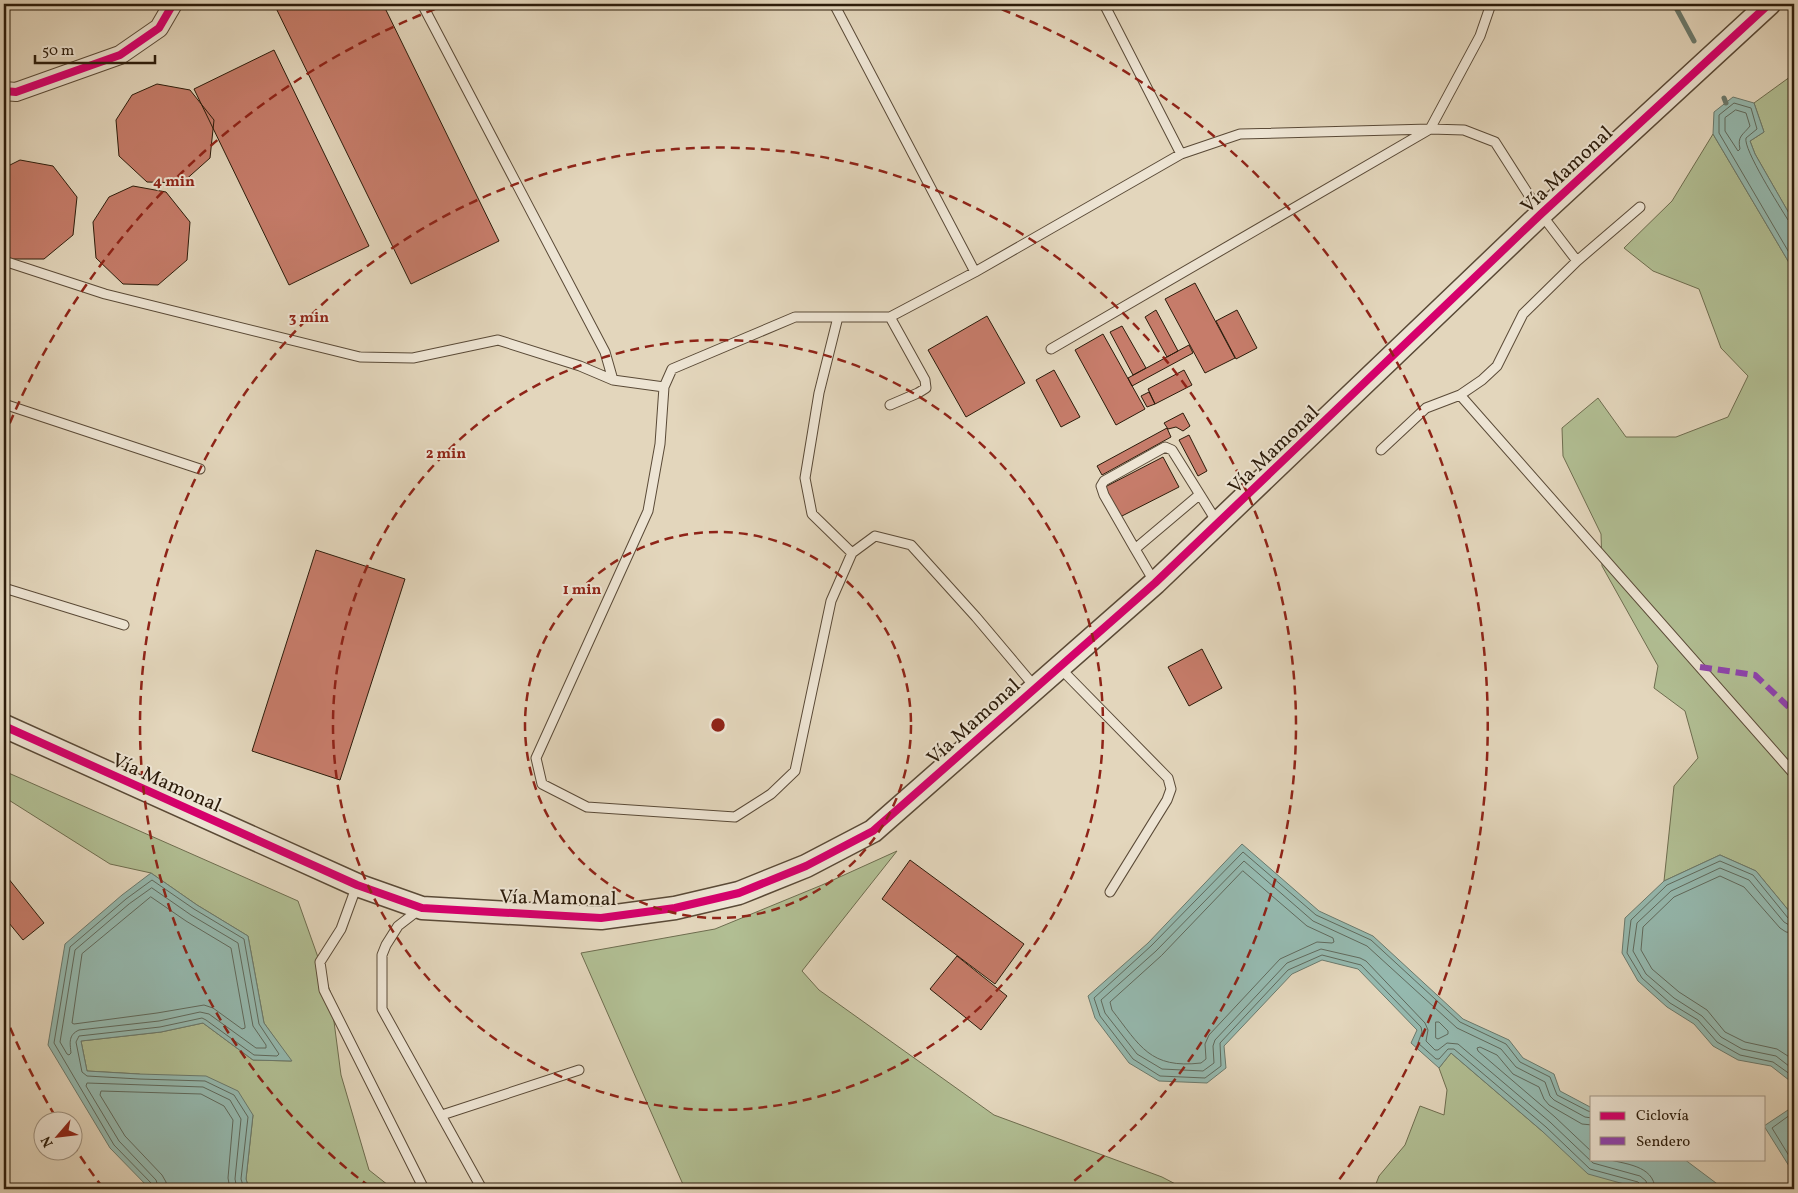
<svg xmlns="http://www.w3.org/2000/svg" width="1798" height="1193" font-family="Vollkorn,serif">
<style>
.green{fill:#b1be93;stroke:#6e6d4f}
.water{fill:#95b9af;stroke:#6b7a6d}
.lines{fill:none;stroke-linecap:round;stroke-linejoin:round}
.shore{stroke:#606a5d;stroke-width:1}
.stream{stroke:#6b7a6d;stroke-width:5}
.building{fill:#c67c6a;stroke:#2c1c0b}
.service-casing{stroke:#5a4a37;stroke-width:11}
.minor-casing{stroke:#5a4a37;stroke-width:20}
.tertiary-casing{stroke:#5a4a37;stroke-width:25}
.service{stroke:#ede4d3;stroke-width:9}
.minor{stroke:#ede4d3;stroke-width:18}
.tertiary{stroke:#ede4d3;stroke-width:22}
.quiet{stroke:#8e44ad;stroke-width:6;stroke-dasharray:12 6;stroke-linecap:butt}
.cycleway-casing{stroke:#ede4d3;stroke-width:11}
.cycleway{stroke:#d6006c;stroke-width:8}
.ring{fill:none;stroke:#8f2418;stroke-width:2.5;stroke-dasharray:9 6}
.labels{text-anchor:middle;stroke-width:4;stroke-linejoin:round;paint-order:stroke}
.street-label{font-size:20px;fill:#2c1c0b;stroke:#ede4d3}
.centre{fill:#8f2418;stroke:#ede4d3;stroke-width:2.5}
.ring-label{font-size:15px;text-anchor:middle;font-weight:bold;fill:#8f2418;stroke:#ede4d3;stroke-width:4;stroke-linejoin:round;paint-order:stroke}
</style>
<rect width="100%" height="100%" fill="#e3d6bc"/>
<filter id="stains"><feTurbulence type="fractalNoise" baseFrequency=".004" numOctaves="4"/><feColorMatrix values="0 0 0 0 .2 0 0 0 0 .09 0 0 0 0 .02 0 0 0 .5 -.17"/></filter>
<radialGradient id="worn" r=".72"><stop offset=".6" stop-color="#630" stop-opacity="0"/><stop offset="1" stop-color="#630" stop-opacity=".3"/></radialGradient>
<path class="green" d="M 1794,74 L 1794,222 L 1755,154 L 1750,141 L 1764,132 L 1754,103 Z
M 1713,134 L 1794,271 L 1794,917 L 1756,871 L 1720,855 L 1664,881 L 1674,786 L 1698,758 L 1685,711 L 1654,688 L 1658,666 L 1602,566 L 1601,534 L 1563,456 L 1562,428 L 1598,398 L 1626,437 L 1676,437 L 1728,417 L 1748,376 L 1721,348 L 1699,289 L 1653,271 L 1624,248 L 1672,201 Z
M 4,771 L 298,901 L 330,991 L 341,1075 L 369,1170 L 393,1189 L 249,1189 L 246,1179 L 253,1115 L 139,1074 L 87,1071 L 81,1041 L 161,1032 L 203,1023 L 253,1060 L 291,1061 L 264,1023 L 248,936 L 197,905 L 151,873 L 110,864 L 4,797 Z
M 897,851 L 802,971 L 819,990 L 994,1115 L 1162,1177 L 1185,1189 L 685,1189 L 581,953 L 715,929 L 822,885 Z
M 1451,1053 L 1542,1131 L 1634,1186 L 1642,1189 L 1374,1189 L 1379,1176 L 1405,1145 L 1420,1106 L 1444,1115 L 1447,1090 L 1439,1068 Z"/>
<path class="water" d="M 1733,97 L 1754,103 L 1764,132 L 1750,141 L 1755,154 L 1794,222 L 1794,271 L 1713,134 L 1714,112 Z
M 1242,844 L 1319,911 L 1373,936 L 1463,1019 L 1509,1040 L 1523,1058 L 1554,1074 L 1560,1091 L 1592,1108 L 1592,1159 L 1684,1159 L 1724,1189 L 1642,1189 L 1588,1174 L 1542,1131 L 1451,1053 L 1439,1068 L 1411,1043 L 1417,1030 L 1358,969 L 1322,960 L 1292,974 L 1224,1046 L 1226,1068 L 1207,1083 L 1159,1081 L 1129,1063 L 1095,1018 L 1088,996 L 1148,943 Z
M 1720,855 L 1756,871 L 1794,917 L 1794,1084 L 1771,1066 L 1738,1060 L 1713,1046 L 1694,1024 L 1667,1007 L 1638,981 L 1622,953 L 1625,918 L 1664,881 Z
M 151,873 L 197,905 L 248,936 L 264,1023 L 292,1061 L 253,1060 L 203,1023 L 161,1032 L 81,1041 L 87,1071 L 139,1074 L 206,1076 L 238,1091 L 253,1115 L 246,1179 L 249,1189 L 150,1189 L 110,1148 L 48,1045 L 65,944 L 122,895 Z
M 1794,1106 L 1794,1174 L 1764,1126 Z"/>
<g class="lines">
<path class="shore" d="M 1736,110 L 1746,113 L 1750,126 C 1743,135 1737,136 1740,149 L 1738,151 L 1725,131 L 1725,118 Z
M 1794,223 L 1788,220 C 1780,207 1743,149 1746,138 L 1757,129 L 1751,108 L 1734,103 L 1719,115 L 1719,133 L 1794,261
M 1243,871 L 1307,926 L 1333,938 L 1334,942 L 1332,943 L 1317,942 L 1280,959 L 1209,1035 L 1205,1044 L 1206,1059 L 1201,1063 C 1150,1069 1140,1046 1112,1010 L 1110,1002 L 1161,956 Z
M 152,888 L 191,915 L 238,943 L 253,1026 L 266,1045 L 266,1048 L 256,1048 L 209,1014 L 200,1012 L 159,1021 L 79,1030 C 68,1035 70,1043 71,1053 L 69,1055 L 67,1054 L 60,1042 L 75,950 L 129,904 Z
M 151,897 L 186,921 L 231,948 L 245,1026 L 245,1028 L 242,1029 L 213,1008 L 204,1005 L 157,1013 L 74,1024 L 72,1023 L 82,954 Z
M 1794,919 L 1788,918 L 1753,875 L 1720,861 L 1667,885 L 1631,920 L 1627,953 L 1642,978 L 1670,1003 L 1698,1020 L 1717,1042 L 1740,1055 L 1773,1062 L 1794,1077
M 1794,926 L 1789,925 L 1784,922 L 1749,880 L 1720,868 L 1671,891 L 1637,923 L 1633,951 L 1646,974 L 1674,998 L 1702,1016 L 1721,1037 L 1742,1049 L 1776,1056 L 1794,1070
M 1794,933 L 1786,932 L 1780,928 L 1744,887 L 1720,876 L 1674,897 L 1643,927 L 1641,950 L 1652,969 L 1679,992 L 1707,1010 L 1725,1032 L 1745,1042 L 1777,1049 L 1794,1060
M 1436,1022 L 1439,1022 L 1448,1031 L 1448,1034 L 1438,1039 L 1436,1038 Z
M 1592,1112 L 1588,1111 L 1557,1095 L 1550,1077 L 1520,1062 L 1506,1044 L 1460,1022 L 1371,940 L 1316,915 L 1243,852 L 1151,946 L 1094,998 L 1100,1016 L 1133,1059 L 1160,1076 L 1205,1078 L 1221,1066 L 1220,1043 L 1288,970 L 1322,955 L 1361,965 L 1421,1027 L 1422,1032 L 1418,1043 L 1436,1059 L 1439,1059 L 1448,1049 L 1454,1049 L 1546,1127 L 1590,1169 L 1638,1182 L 1641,1185 L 1641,1189
M 1794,1112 L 1772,1128 L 1794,1164
M 1592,1118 L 1585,1117 L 1554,1100 L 1550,1096 L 1545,1082 L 1516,1067 L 1501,1049 L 1457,1028 L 1367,946 L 1313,921 L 1244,861 L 1156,951 L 1101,1000 L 1105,1013 L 1137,1054 L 1162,1069 L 1203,1071 L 1214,1063 L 1213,1046 L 1215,1040 L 1287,963 L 1321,949 L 1360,958 L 1366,961 L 1425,1023 L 1428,1030 L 1426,1041 L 1435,1050 L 1438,1050 L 1447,1043 L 1458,1044 L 1550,1122 L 1593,1163 L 1640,1176 L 1646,1181 L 1648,1189
M 1592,1125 L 1582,1124 L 1549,1105 L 1544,1099 L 1539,1087 L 1513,1074 L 1497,1055 L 1480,1047 L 1477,1048 L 1478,1051 L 1555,1117 L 1592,1152
M 1606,1159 C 1624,1164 1654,1165 1655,1189
M 153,1189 L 152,1184 L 114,1145 L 54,1043 L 70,947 L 126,899 L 152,880 L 194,909 L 244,939 L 259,1024 L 279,1054 L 277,1056 L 254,1055 L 206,1020 L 202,1018 L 160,1027 L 79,1036 L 76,1042 L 82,1072 L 87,1076 L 139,1079 L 205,1081 L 234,1095 L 248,1117 L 241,1179 L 244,1189
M 159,1189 L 156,1180 L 119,1141 L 86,1086 L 87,1083 L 203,1087 L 230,1100 L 241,1119 L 235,1179 L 237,1189
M 167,1189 L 166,1182 L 162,1175 L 125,1136 L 100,1095 L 101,1091 L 201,1094 L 224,1106 L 233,1120 L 228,1178 L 230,1189"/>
<path class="stream" d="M 1674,4 L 1694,41
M 1724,98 L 1726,103"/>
</g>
<path class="building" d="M 274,4 L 383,4 L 499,241 L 411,284 Z
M 274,50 L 369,246 L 289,285 L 194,89 Z
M 157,84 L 190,90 L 214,120 L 210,158 L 182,183 L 147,182 L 119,156 L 116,120 L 132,95 Z
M 20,160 L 53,166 L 77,197 L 73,235 L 44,259 L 10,259 L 4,253 L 4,168 Z
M 133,186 L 166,192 L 190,222 L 187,260 L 158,285 L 123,284 L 96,258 L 93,222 L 109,197 Z
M 1195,283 L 1235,358 L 1205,373 L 1165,299 Z
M 1156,310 L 1178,351 L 1167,357 L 1145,317 Z
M 1237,310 L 1257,348 L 1236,359 L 1216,321 Z
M 987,316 L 1025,383 L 966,417 L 928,350 Z
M 1122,326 L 1146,368 L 1133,375 L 1110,332 Z
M 1103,334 L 1145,409 L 1116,425 L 1075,350 Z
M 1189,345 L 1193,353 L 1132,386 L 1128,378 Z
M 1054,370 L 1080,417 L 1061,427 L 1036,380 Z
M 1184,370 L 1192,385 L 1155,404 L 1148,389 Z
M 1149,392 L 1155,404 L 1147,407 L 1141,396 Z
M 1183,413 L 1190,426 L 1183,431 L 1176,427 L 1168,429 L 1164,423 Z
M 1167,428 L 1171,437 L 1102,475 L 1097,466 Z
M 1189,435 L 1207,471 L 1198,476 L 1179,440 Z
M 1163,457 L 1179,487 L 1120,517 L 1105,487 Z
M 316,550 L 405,579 L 340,780 L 252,751 Z
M 1202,649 L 1222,688 L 1189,706 L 1168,667 Z
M 910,860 L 1024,944 L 995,984 L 882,899 Z
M 4,873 L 44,923 L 23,940 L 4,917 Z
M 957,956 L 1007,996 L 981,1030 L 930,989 Z"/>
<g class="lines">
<defs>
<path id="service" d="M 422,4 L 605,352 L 613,380
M 834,4 L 975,272
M 1104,4 L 1181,154
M 4,5 L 5,4
M 4,261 L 105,294 L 360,357 L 413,358 L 498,340 L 580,366 L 613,380 L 664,387 L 660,444 L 648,511 L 536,758 L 542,784 L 587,807 L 735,817 L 771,794 L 795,771 L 831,601 L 852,553 L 875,536 L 911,545 L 976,617 L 1035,687
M 838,317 L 819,393 L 805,478 L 812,514 L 852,553
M 890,317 L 925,380 L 926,388 L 918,393 L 890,405
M 1051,349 L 1430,129 L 1480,36 L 1491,4
M 664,387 L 672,369 L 795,317 L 890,317 L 975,272 L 1181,154 L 1240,134 L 1430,129 L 1464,130 L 1495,142 L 1541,214 L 1577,261
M 1460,395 L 1794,774
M 4,404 L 200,469
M 1381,450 L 1426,408 L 1460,395 L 1482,380 L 1497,366 L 1523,314 L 1577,261 L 1640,207
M 1135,549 L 1104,495 L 1101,486 L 1104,481 L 1165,447 L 1172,450 L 1217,522
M 1155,583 L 1135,549 L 1199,495
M 4,588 L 124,625
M 1059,667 L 1168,778 L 1171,789 L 1167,800 L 1110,892
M 357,885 L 341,929 L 320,962 L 324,990 L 424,1189
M 420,909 L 398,926 L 386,945 L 382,955 L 382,1009 L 482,1189
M 442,1115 L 579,1070"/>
<path id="minor" d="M 4,91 L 16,92 L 120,55 L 159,28 L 173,4"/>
<path id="tertiary" d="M 4,726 L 357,885 L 422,908 L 601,918 L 675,908 L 739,893 L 806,866 L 873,831 L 1155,583 L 1541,214 L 1769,4"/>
</defs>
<use href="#service" class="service-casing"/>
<use href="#minor" class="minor-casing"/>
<use href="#tertiary" class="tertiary-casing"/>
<use href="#service" class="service"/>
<use href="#minor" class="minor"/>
<use href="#tertiary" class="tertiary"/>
<path class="quiet" d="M 1700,667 L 1755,675 L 1794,712"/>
<defs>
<path id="cycleway" d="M 4,91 L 16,92 L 120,55 L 159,28 L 173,4
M 4,726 L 357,885 L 422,908 L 601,918 L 675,908 L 739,893 L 806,866 L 873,831 L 1155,583 L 1541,214 L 1769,4"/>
</defs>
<use href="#cycleway" class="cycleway-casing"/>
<use href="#cycleway" class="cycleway"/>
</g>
<g class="ring">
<circle cx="718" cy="725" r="193"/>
<circle cx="718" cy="725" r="385"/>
<path d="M370 1187A578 578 0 1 1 1066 1187"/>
<path d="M103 1188A770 770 0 0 1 76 1150M55 1116A770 770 0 0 1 4 1013M4 437A770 770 0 0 1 448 4M988 4A770 770 0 0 1 1333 1188"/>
</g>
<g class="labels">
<g class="street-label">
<text transform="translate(1566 169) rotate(-43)" y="7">Vía Mamonal</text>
<text transform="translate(1273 449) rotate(-44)" y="7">Vía Mamonal</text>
<text transform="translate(973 721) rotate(-42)" y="7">Vía Mamonal</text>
<text transform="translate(167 782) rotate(24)" y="7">Vía Mamonal</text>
<text transform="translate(558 897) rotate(1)" y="7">Vía Mamonal</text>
</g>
</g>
<circle cx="718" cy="725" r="8" class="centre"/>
<g class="ring-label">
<text x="174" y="186">4 min</text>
<text x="309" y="322">3 min</text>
<text x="446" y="458">2 min</text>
<text x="582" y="594">1 min</text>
</g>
<rect width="1798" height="1193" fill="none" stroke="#e3d6bc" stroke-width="20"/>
<rect x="5" y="5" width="1788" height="1183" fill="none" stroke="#2c1c0b" stroke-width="2.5"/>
<rect x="10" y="10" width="1778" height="1173" fill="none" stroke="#2c1c0b"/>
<rect x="1590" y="1096" width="175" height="65" fill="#ede4d3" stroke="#a09483"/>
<rect x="1600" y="1112" width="25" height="8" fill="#d6006c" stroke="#a09483"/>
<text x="1636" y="1120" font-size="15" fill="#2c1c0b">Ciclovía</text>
<rect x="1600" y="1137" width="25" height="8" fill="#8e44ad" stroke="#a09483"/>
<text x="1636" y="1146" font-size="15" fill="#2c1c0b">Sendero</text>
<g transform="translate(58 1136) rotate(242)"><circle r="24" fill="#ede4d3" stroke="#a09483"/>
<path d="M0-4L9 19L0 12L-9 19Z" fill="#8f2418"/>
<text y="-8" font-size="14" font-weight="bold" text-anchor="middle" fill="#2c1c0b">N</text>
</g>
<path d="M35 55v8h120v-8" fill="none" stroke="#2c1c0b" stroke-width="2.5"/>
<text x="42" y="55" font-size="15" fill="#2c1c0b" stroke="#ede4d3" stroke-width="4" paint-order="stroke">50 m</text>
<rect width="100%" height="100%" filter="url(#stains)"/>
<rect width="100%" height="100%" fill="url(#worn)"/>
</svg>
